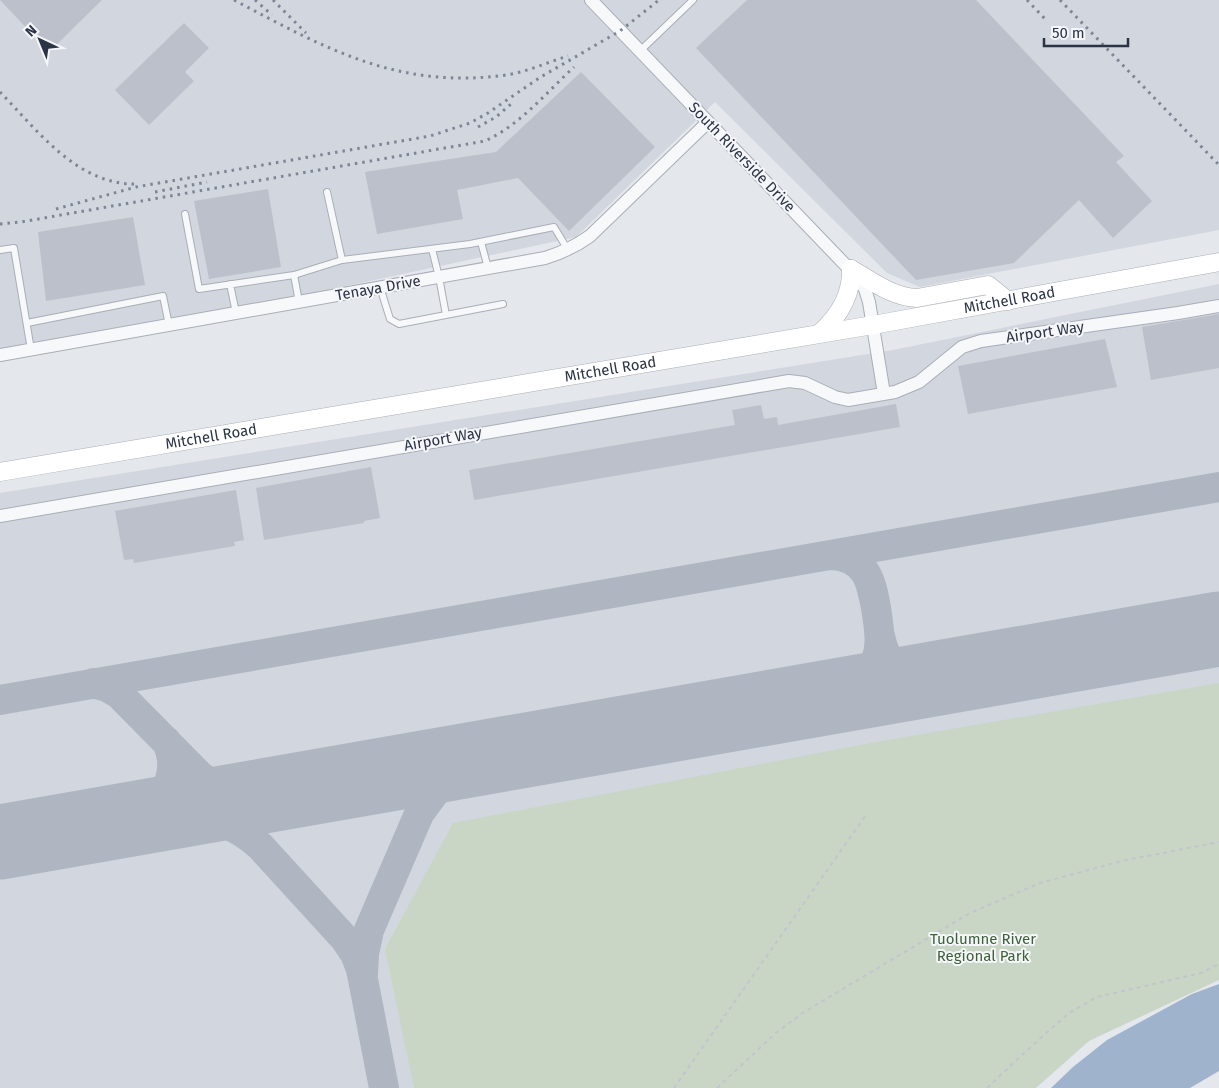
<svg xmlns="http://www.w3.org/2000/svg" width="1219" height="1088" font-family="'Fira Sans',sans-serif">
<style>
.built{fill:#d2d6de}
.green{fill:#c9d6c5}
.water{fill:#9fb4cc}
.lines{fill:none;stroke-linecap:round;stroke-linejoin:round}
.taxiway{stroke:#b0b6c1;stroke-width:30}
.runway{stroke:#b0b6c1;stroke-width:75}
.building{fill:#bbc0ca}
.lane-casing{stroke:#a9aeb7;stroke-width:8}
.street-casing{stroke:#a9aeb7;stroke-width:14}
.secondary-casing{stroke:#a9aeb7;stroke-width:19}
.path{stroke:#c2c5cb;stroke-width:2;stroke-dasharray:4 4;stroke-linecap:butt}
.lane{stroke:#f7f8fa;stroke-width:6}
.street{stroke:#f7f8fa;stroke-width:12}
.secondary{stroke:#fff;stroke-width:18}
.rail{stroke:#7d8696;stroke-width:3;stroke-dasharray:2.5 5;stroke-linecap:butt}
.labels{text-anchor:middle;stroke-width:4;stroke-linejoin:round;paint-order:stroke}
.street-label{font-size:15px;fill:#2b3445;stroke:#f4f6f9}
.park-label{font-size:15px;fill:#3f6138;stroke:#f4f6f9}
</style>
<rect width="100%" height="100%" fill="#e4e7ec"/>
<path class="built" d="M 0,0 L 1219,0 L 1219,230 L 920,287 L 887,273 L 715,102 L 576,237 L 0,360 Z
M 1219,284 L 1219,764 L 694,1088 L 0,1088 L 0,493 L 893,350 Z"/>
<path class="green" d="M 1219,683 L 1219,980 L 1089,1041 L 1036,1088 L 414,1088 L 385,949 L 453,823 L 876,742 Z"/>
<path class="water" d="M 1219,984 L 1219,1071 L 1190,1088 L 1051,1088 L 1073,1067 L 1107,1040 L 1192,994 Z"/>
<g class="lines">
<path class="taxiway" d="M 830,555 C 868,556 872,584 877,614 C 879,630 882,645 876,660 C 869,678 854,689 837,696
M 880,636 C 885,662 902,680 930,680
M 93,683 L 107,687 L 119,694 L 200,776 C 223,794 241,797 270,795
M 0,700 L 1219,487
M 166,813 C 202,813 235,822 261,847 L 345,939 L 355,954 L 361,969 L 384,1088
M 131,819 C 164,811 182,770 166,741
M 363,974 L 364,954 L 369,930 L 419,814 L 435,792 L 451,778 L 468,767 L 495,755"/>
<path class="runway" d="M 0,842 L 1219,629"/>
</g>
<path class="building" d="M 0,0 L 102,0 L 49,52 Z
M 747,0 L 976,0 L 1124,156 L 1116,162 L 1152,201 L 1113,238 L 1079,200 L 1014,263 L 916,280 L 696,48 Z
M 184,23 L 209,48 L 185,72 L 194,81 L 149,125 L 115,90 Z
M 581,72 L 655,147 L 569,231 L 518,178 L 457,190 L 463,219 L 377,234 L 365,172 L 496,152 Z
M 268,189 L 281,267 L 209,279 L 194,201 Z
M 133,217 L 145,285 L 46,301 L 38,232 Z
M 1219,314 L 1219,368 L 1151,380 L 1142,327 Z
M 1105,339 L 1117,387 L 968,414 L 958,366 Z
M 896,404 L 900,427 L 474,500 L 469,470 L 735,425 L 732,410 L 761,405 L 764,419 L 777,417 L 778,425 Z
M 371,467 L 380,518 L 364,521 L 364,523 L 264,540 L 256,488 Z
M 236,490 L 244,540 L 234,542 L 235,546 L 134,563 L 133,559 L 124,560 L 115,511 Z"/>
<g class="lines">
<defs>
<path id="lane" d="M 640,51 L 693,0
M 185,214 L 199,289 L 294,275
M 481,242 L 488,268
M 432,249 L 439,277 L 446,315
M 0,250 L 14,248 L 31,350
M 342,260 L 470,244 L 554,227 L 568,250
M 230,284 L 236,313
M 380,287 L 390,319 L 399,324 L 503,304
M 299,302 L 294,275 L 342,260 L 327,192
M 27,323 L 163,296 L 169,325"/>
<path id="street" d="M 591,0 L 857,277 L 865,289 L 869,302 L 884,394
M 0,355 L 545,258 C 562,253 576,246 590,236 L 708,122
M 0,516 L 789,381 L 805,383 L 835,397 L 848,400 L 895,392 L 919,382 L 962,347 L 981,341 L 1178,313 L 1219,306"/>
<g id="secondary">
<path d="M 851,269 C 872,281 892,297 917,298 L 988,285 L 1008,301"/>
<path d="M 820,333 C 839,316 852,295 851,269"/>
<path id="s1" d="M 0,472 L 873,325 L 1219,262"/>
</g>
</defs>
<use href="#lane" class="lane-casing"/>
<use href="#street" class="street-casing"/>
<use href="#secondary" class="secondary-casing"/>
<path class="path" d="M 674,1088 L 866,815
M 717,1088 L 777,1032 L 804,1012 L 970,913 L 1040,883 L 1122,861 L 1219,842
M 987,1088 L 1036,1042 L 1069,1013 L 1097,997 L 1201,973 L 1219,964"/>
<use href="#lane" class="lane"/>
<use href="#street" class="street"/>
<use href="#secondary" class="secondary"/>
<path class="rail" d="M 234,0 C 325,48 398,90 506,75 C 527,72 548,62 568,56
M 255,0 L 272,15
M 273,0 L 306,33
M 1027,0 L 1046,20
M 1060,0 L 1219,165
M 0,92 C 38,131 78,186 138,184
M 478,127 L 496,117 L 511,104
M 155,192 L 207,182
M 56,209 L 136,187 L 430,136 L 470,123 L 488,113 L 539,78 L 620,31 L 659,0
M 0,224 L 21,222 L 485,141 C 520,125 546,93 574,67"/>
</g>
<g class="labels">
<g class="street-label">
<text transform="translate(742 157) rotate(46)" y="5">South Riverside Drive</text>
<text transform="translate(378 288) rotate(-10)" y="5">Tenaya Drive</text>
<text dy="5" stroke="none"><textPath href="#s1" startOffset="1024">Mitchell Road</textPath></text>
<text transform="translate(1045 332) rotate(-8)" y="5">Airport Way</text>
<text dy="5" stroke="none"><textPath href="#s1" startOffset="619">Mitchell Road</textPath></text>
<text dy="5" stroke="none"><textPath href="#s1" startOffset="214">Mitchell Road</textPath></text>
<text transform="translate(443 439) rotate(-10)" y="5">Airport Way</text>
</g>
<g class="park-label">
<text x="983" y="944">Tuolumne River<tspan x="983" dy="17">Regional Park</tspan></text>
</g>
</g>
<g transform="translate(40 40) rotate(316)" stroke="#f4f6f9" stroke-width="4" paint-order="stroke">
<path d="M0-4L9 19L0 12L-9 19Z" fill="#2b3445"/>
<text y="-8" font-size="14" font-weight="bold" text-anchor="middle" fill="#2b3445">N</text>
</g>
<path d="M1044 38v8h84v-8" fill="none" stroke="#2b3445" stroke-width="2.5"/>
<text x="1052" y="38" font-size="15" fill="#2b3445" stroke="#f4f6f9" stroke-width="4" paint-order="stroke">50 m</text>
</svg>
